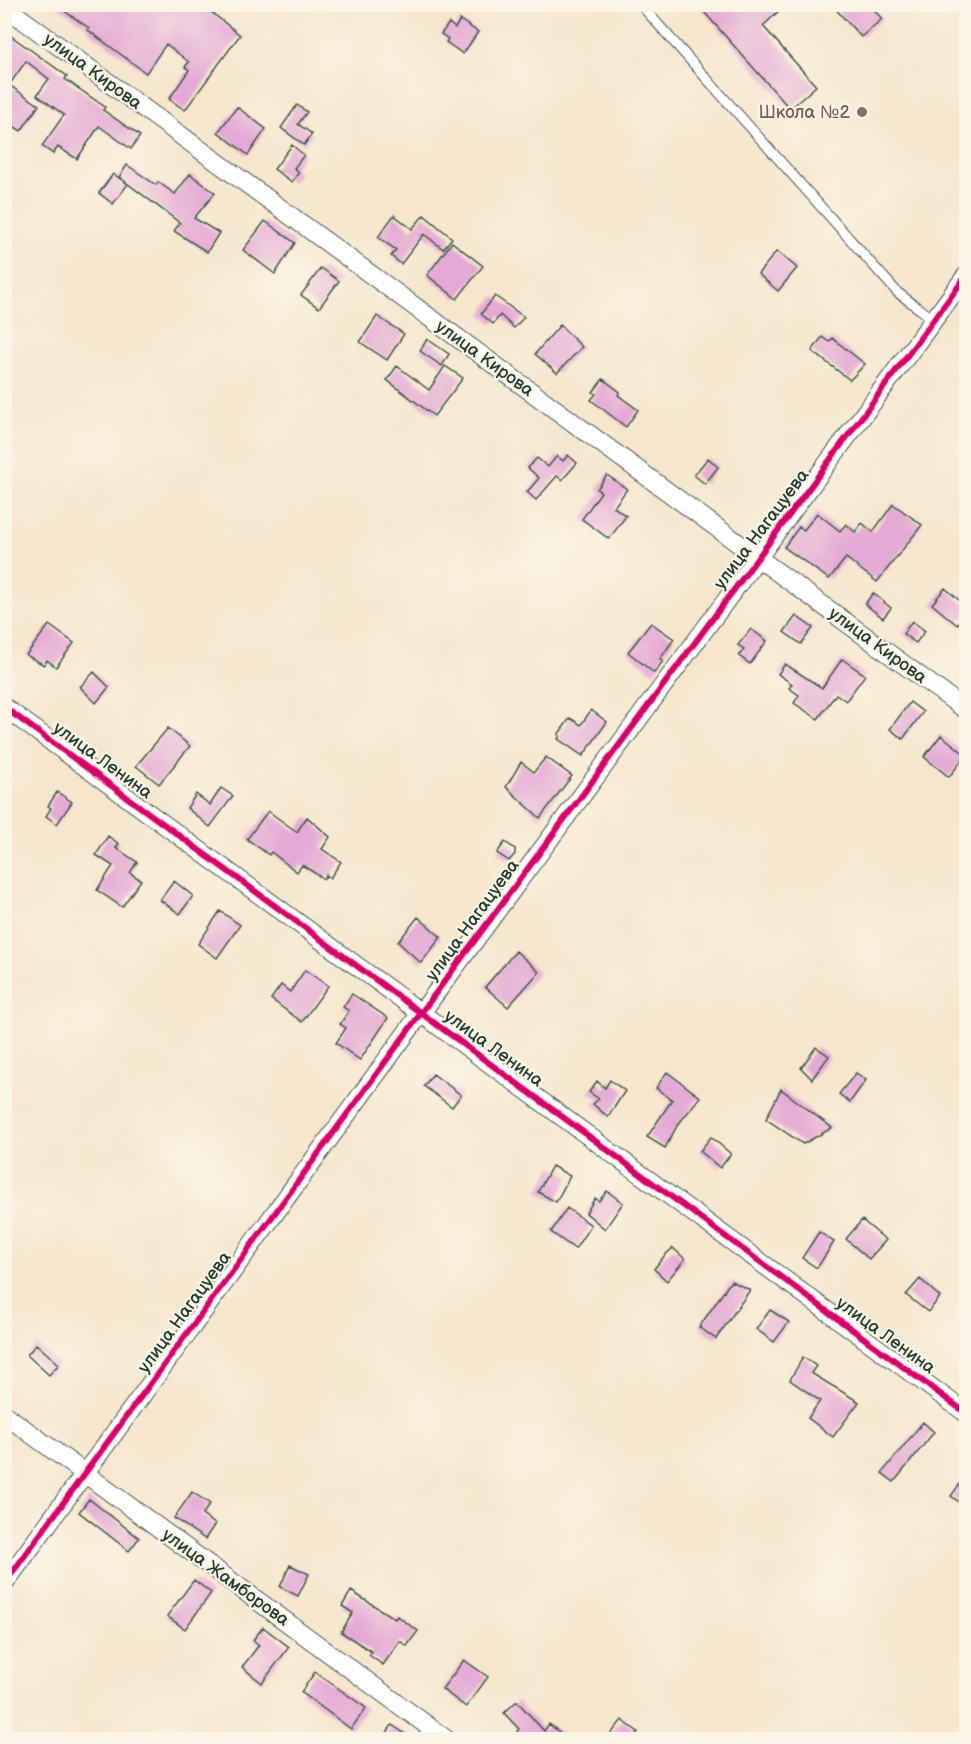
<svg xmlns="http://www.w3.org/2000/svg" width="971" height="1744" font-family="'Balsamiq Sans',sans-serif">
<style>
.building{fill:#e4a9d4}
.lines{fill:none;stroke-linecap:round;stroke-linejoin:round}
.service-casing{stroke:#3f564b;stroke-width:11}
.minor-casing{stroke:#3f564b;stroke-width:20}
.service{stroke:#fff;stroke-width:9}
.minor{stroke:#fff;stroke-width:18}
.cycleway-casing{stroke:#fcf5e5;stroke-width:10}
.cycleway{stroke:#d6006c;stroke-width:6}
.education-dot{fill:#8d6e63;stroke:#fcf5e5;stroke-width:2}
.labels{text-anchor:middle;stroke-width:4.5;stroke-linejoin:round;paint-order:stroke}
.street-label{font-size:18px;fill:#1f3d34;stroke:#fcf5e5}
.education-label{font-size:18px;fill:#785e54;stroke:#fcf5e5;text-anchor:end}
</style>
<rect width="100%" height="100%" fill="#fcf5e5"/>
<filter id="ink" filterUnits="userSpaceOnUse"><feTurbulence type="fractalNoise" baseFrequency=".0167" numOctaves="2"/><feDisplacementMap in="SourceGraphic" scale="12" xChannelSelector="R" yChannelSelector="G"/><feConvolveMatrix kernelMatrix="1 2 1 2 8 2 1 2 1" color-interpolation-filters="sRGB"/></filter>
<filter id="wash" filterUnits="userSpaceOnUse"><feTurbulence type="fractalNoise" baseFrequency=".008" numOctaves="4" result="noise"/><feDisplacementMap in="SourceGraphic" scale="24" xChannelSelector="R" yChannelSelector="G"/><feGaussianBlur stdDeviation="1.35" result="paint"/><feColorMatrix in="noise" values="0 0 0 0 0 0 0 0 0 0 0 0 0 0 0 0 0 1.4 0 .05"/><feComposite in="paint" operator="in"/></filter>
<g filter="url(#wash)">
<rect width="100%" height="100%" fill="#f6e6cd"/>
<g id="blocks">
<path class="building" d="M 54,4 L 201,4 L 240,35 L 185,110 L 169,99 L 189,70 L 185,67 L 189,62 L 166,44 L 146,73 L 88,30 L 89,28 Z
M 697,4 L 786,4 L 763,26 L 816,86 L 790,109 Z
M 831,4 L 869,4 L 882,19 L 861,37 Z
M 460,20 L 478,32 L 463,54 L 446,42 L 448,39 L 441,34 L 449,23 L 455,28 Z
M 4,31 L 67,76 L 65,79 L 105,107 L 103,110 L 140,136 L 131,149 L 99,126 L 77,159 L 58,147 L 53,154 L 42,146 L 64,115 L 37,95 L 49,79 L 26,61 L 9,85 L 39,105 L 21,131 L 4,120 Z
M 297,105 L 307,112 L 298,124 L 312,134 L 304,145 L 281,128 Z
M 237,107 L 266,129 L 248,155 L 218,132 Z
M 292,145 L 304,155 L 294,168 L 299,172 L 292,182 L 274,169 Z
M 127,165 L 156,185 L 158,182 L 175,194 L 190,174 L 215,193 L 194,218 L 219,233 L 207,252 L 174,231 L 180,223 L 119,177 Z
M 113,174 L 128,184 L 113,204 L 99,193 Z
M 394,215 L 412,229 L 424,215 L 452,238 L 443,249 L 424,234 L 401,264 L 391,256 L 396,250 L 378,237 Z
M 265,221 L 295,243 L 275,274 L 243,250 Z
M 452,242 L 483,266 L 457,299 L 427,275 Z
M 777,251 L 797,268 L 778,291 L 758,274 Z
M 321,268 L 339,281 L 319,308 L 301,295 Z
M 495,296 L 524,317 L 514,328 L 500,315 L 493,324 L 481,314 Z
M 377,316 L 404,334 L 387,360 L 360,342 Z
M 560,325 L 582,347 L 557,373 L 535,354 Z
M 822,337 L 829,342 L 832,338 L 865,364 L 850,380 L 812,351 Z
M 427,339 L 449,354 L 442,366 L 420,351 Z
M 397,366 L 429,390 L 445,366 L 463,378 L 434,416 L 387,380 Z
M 603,379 L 620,392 L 618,395 L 638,410 L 626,427 L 591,400 L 596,394 L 593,392 Z
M 568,455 L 577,463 L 562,480 L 557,476 L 536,500 L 527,492 L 539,478 L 528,468 L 537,458 L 548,467 L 557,456 L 563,461 Z
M 708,458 L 718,467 L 705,484 L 694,475 Z
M 607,475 L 627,489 L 614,507 L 626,516 L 609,539 L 582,519 L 601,492 L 597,489 Z
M 893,504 L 922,525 L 877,582 L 846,558 L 829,579 L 784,547 L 799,527 L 804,530 L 817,513 L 840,531 L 846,524 L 855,532 L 862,523 L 873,532 Z
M 945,588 L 966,606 L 966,613 L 957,625 L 932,604 Z
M 873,593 L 891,608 L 883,618 L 865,604 Z
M 796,616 L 813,628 L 801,644 L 784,632 Z
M 912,621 L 925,631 L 916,643 L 903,634 Z
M 651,623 L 674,639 L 660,659 L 663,661 L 654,673 L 628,652 Z
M 49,625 L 74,643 L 56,667 L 47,660 L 44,665 L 26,655 Z
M 751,629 L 767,641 L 750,664 L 739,656 L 744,649 L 738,645 Z
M 842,659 L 865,675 L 846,701 L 836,694 L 818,719 L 794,703 L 799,695 L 789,688 L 792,684 L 778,674 L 785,664 L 822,688 Z
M 94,672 L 109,687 L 96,703 L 80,687 Z
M 910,702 L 923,712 L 903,739 L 890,729 Z
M 591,710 L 607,722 L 583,756 L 558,739 L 560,736 L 558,735 L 570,718 L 581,725 Z
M 168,728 L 190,746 L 159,784 L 136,766 Z
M 941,735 L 966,755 L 949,777 L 924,757 Z
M 546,757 L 572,776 L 540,818 L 506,787 L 521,762 L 534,772 Z
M 221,788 L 233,796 L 210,827 L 187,808 L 196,794 L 210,805 Z
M 57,792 L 72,802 L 57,824 L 46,816 L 51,808 L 48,806 Z
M 268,811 L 297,832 L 307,817 L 330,837 L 322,849 L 341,862 L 330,878 L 326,875 L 324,879 L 302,865 L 297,872 L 271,852 L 269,855 L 247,839 Z
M 108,836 L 119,844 L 116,848 L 137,862 L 130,873 L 141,880 L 122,907 L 97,890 L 113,866 L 96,855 Z
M 505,842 L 515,849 L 515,854 L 509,861 L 497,853 Z
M 174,881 L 193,896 L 180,914 L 160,900 Z
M 220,911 L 240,925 L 217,958 L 198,944 Z
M 418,917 L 441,937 L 421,963 L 398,942 Z
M 516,951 L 539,972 L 508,1007 L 485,987 Z
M 305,970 L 328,986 L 302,1022 L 271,999 L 281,985 L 290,992 Z
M 352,994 L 388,1018 L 360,1060 L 336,1043 L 346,1028 L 340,1024 L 349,1011 L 343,1007 Z
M 816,1047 L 829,1056 L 812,1079 L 801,1068 Z
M 667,1072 L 700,1097 L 677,1126 L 665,1148 L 647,1137 L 672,1100 L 656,1088 Z
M 856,1073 L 866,1080 L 850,1102 L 839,1094 Z
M 433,1074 L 461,1095 L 452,1107 L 424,1086 Z
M 610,1080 L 625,1091 L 608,1117 L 593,1104 L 599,1099 L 589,1092 L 597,1081 L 605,1088 Z
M 781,1089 L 832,1128 L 803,1144 L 766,1119 Z
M 711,1137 L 731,1154 L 720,1168 L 700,1151 Z
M 552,1166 L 570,1176 L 556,1202 L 538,1192 Z
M 607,1191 L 623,1203 L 605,1229 L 586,1213 L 595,1198 L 599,1201 Z
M 567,1208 L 591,1225 L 575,1249 L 551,1232 Z
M 862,1220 L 886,1240 L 869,1259 L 846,1239 Z
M 819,1232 L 834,1242 L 817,1268 L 802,1258 Z
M 673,1248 L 685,1259 L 667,1281 L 654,1269 L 665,1255 Z
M 920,1279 L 940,1297 L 928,1312 L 906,1295 Z
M 731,1281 L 750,1290 L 716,1339 L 699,1327 Z
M 770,1310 L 789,1322 L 774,1342 L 756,1329 Z
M 36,1344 L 59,1364 L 49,1375 L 27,1355 Z
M 803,1357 L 816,1366 L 811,1373 L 859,1402 L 833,1437 L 808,1418 L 820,1401 L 790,1380 Z
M 923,1422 L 934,1432 L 894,1482 L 882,1473 Z
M 966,1475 L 966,1507 L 951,1496 Z
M 192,1492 L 210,1504 L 202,1515 L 215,1524 L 205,1539 L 174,1518 Z
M 89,1499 L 139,1538 L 129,1551 L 79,1512 Z
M 290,1565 L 309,1574 L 298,1596 L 280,1587 Z
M 194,1580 L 211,1593 L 185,1629 L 167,1616 Z
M 351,1591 L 395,1619 L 397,1616 L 418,1631 L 407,1646 L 400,1641 L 383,1665 L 369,1655 L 372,1652 L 341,1632 L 353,1613 L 342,1606 Z
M 263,1627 L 289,1647 L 262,1683 L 242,1667 L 259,1645 L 253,1640 Z
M 464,1660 L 488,1677 L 466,1707 L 442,1689 Z
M 315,1672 L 366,1708 L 351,1729 L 301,1692 Z
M 517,1701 L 544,1731 L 549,1724 L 570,1740 L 511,1740 L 519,1729 L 504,1713 Z
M 622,1720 L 638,1732 L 632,1740 L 606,1740 Z
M 392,1725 L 414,1740 L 382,1740 Z"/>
</g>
</g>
<g filter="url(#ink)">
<use href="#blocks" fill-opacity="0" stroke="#3f564b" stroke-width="1.5"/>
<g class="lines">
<defs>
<path id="service" d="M 640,4 L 897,292 L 934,320"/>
<path id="minor" d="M 4,6 L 966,710
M 4,707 L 966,1413
M 4,1414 L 447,1740
M 4,1584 L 421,1013 L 966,276"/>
</defs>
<use href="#service" class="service-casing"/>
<use href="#minor" class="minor-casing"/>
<use href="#service" class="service"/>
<use href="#minor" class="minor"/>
<defs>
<path id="cycleway" d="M 4,707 L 966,1413
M 4,1584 L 421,1013 L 966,276"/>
</defs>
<use href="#cycleway" class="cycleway-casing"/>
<use href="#cycleway" class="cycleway"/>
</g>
</g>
<circle class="education-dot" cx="862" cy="112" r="6"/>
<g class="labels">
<g class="street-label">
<text transform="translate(93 71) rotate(36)" y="6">улица Кирова</text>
<text transform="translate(485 358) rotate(36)" y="6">улица Кирова</text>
<text transform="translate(761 529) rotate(-53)" y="6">улица Нагацуева</text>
<text transform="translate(878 645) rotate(36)" y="6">улица Кирова</text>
<text transform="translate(103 760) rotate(36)" y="6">улица Ленина</text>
<text transform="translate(472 920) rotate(-54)" y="6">улица Нагацуева</text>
<text transform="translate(494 1048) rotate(36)" y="6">улица Ленина</text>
<text transform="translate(184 1312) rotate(-54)" y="6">улица Нагацуева</text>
<text transform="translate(886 1335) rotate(36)" y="6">улица Ленина</text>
<text transform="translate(226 1577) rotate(36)" y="6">улица Жамборова</text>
</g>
<g class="education-label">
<text x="850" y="118">Школа №2</text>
</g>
</g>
<rect width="971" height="1744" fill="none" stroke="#fcf5e5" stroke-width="24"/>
</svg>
